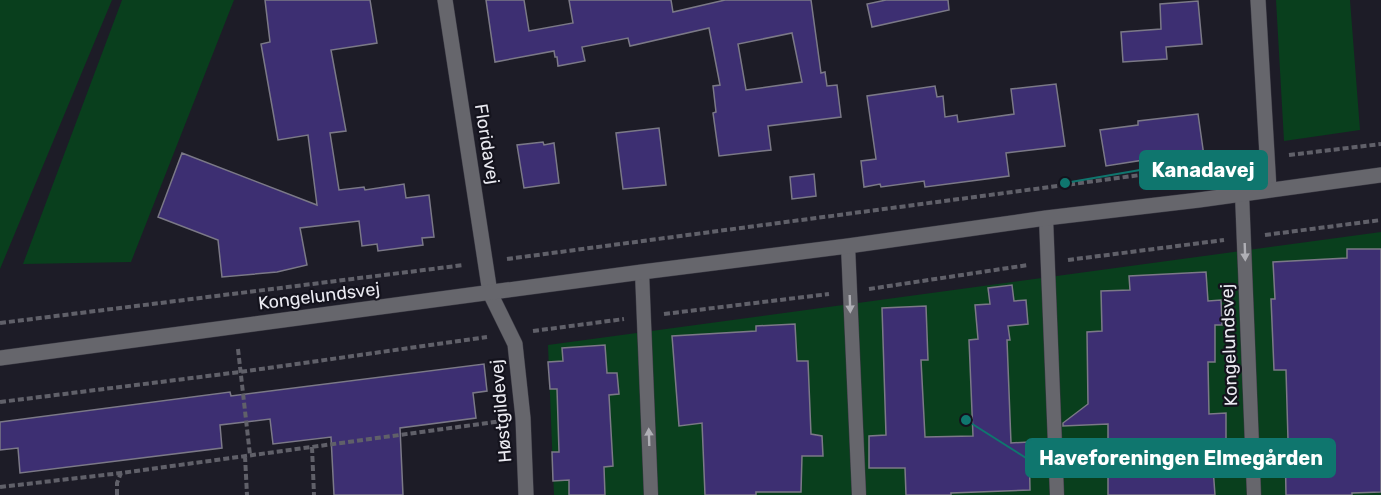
<svg xmlns="http://www.w3.org/2000/svg" width="1381" height="495" font-family="Rubik,sans-serif">
<style>
.green{fill:#093f1d}
.building{fill:#3d2f72;stroke:#7b7987;stroke-width:1.5;fill-rule:evenodd}
.lines{fill:none;stroke-linecap:round;stroke-linejoin:round}
.service-casing{stroke:#3a3943;stroke-width:15}
.minor-casing{stroke:#3a3943;stroke-width:16}
.tertiary-casing{stroke:#3a3943;stroke-width:16}
.path{stroke:#606069;stroke-width:4;stroke-dasharray:6 3;stroke-linecap:butt}
.service{stroke:#66666c;stroke-width:14}
.minor{stroke:#66666c;stroke-width:15}
.tertiary{stroke:#66666c;stroke-width:15}
.oneway{fill:#afafb5}
.labels{text-anchor:middle;stroke-width:4.5;stroke-linejoin:round;paint-order:stroke}
.street-label{font-size:18px;fill:#eaeaf1;stroke:#14131d}
.leader{fill:none;stroke:#0f766e;stroke-width:2}
.callout-dot{fill:#0f766e;stroke:#14131d;stroke-width:2}
.callout{fill:#0f766e;stroke:#0f766e;stroke-width:2}
.callout-label{font-size:20px;text-anchor:middle;font-weight:bold;fill:#fff}
</style>
<rect width="100%" height="100%" fill="#1d1c27"/>
<path class="green" d="M 0,0 L 112,0 L 0,269 Z
M 122,0 L 234,0 L 131,262 L 23,264 Z
M 1276,0 L 1350,0 L 1360,130 L 1284,141 Z
M 1381,232 L 1381,495 L 554,495 L 548,345 Z"/>
<path class="building" d="M 265,0 L 370,0 L 377,43 L 331,50 L 346,131 L 330,133 L 339,190 L 364,187 L 365,190 L 404,184 L 406,198 L 429,195 L 434,237 L 422,238 L 423,245 L 378,251 L 377,244 L 362,246 L 359,221 L 300,228 L 307,265 L 277,272 L 222,277 L 218,240 L 158,217 L 182,153 L 317,205 L 308,135 L 278,140 L 261,44 L 270,42 Z
M 486,0 L 524,0 L 529,31 L 573,23 L 569,0 L 671,0 L 673,12 L 725,0 L 811,0 L 821,73 L 825,72 L 827,86 L 837,85 L 841,117 L 768,126 L 771,150 L 719,156 L 713,113 L 716,112 L 713,86 L 720,85 L 709,28 L 630,46 L 628,38 L 582,47 L 585,61 L 558,66 L 557,57 L 555,57 L 554,51 L 495,62 ZM 792,33 L 802,82 L 746,90 L 738,44 Z
M 886,0 L 948,0 L 949,10 L 872,27 L 867,4 Z
M 1198,1 L 1202,44 L 1166,47 L 1167,59 L 1123,62 L 1121,32 L 1161,29 L 1160,4 Z
M 1056,84 L 1065,146 L 1006,153 L 1009,176 L 925,187 L 924,181 L 881,187 L 880,184 L 864,187 L 861,161 L 876,159 L 867,96 L 935,86 L 937,97 L 943,96 L 945,117 L 957,115 L 958,122 L 1014,114 L 1011,89 Z
M 1198,114 L 1204,156 L 1144,164 L 1144,160 L 1106,166 L 1100,130 L 1138,125 L 1138,121 Z
M 659,128 L 666,185 L 623,189 L 616,133 Z
M 543,142 L 544,145 L 554,143 L 559,183 L 524,188 L 517,145 Z
M 814,174 L 816,196 L 792,199 L 790,177 Z
M 1347,249 L 1381,249 L 1381,492 L 1352,493 L 1352,495 L 1286,495 L 1285,440 L 1288,440 L 1286,370 L 1274,370 L 1271,299 L 1275,299 L 1273,262 L 1347,258 Z
M 1206,272 L 1208,301 L 1221,300 L 1222,325 L 1215,325 L 1215,362 L 1208,362 L 1209,414 L 1226,413 L 1226,454 L 1212,454 L 1215,495 L 1108,495 L 1108,462 L 1113,455 L 1108,455 L 1108,424 L 1063,426 L 1063,423 L 1088,404 L 1087,332 L 1102,331 L 1101,291 L 1130,290 L 1129,276 Z
M 1012,285 L 1014,301 L 1026,300 L 1028,324 L 1008,326 L 1010,340 L 1007,340 L 1011,443 L 1029,442 L 1030,490 L 951,493 L 951,495 L 906,495 L 905,468 L 869,468 L 869,436 L 886,435 L 882,308 L 926,306 L 928,360 L 921,360 L 925,437 L 973,436 L 969,340 L 978,339 L 975,305 L 990,304 L 988,288 Z
M 795,324 L 797,361 L 808,361 L 811,434 L 822,436 L 823,456 L 802,456 L 801,492 L 756,492 L 756,495 L 705,495 L 702,423 L 679,426 L 672,336 L 756,331 L 756,326 Z
M 605,345 L 607,373 L 617,373 L 619,394 L 609,395 L 613,466 L 604,467 L 605,495 L 569,495 L 569,480 L 553,481 L 552,452 L 559,452 L 557,389 L 550,389 L 548,362 L 563,361 L 562,348 Z
M 484,364 L 487,391 L 473,393 L 476,418 L 400,428 L 403,495 L 334,495 L 331,437 L 273,444 L 270,419 L 220,425 L 222,448 L 20,473 L 18,448 L 0,450 L 0,422 L 230,392 L 231,396 Z"/>
<g class="lines">
<defs>
<path id="service" d="M 1242,194 L 1254,495
M 1046,218 L 1057,495
M 848,246 L 859,495
M 642,272 L 651,495"/>
<path id="minor" d="M 445,0 L 490,293 L 515,344 L 523,418 L 526,495
M 1258,0 L 1269,189"/>
<path id="tertiary" d="M 0,358 L 642,272 L 848,246 L 1046,218 L 1199,200 L 1381,175"/>
</defs>
<use href="#service" class="service-casing"/>
<use href="#minor" class="minor-casing"/>
<use href="#tertiary" class="tertiary-casing"/>
<path class="path" d="M 1289,155 L 1381,144
M 1265,235 L 1381,220
M 507,259 L 1246,161
M 1068,260 L 1224,240
M 869,289 L 1028,265
M 664,314 L 829,294
M 0,323 L 464,265
M 533,331 L 624,319
M 238,349 L 250,455
M 0,402 L 240,372 L 487,337
M 312,447 L 314,495
M 245,456 L 247,495
M 0,487 L 121,473 L 502,421
M 117,495 L 117,483 L 121,473"/>
<use href="#service" class="service"/>
<use href="#minor" class="minor"/>
<use href="#tertiary" class="tertiary"/>
</g>
<defs><path id="oneway-solid" d="M-6-.8H1V-3.2L6.5 0L1 3.2V.8H-6Z" transform="scale(1.5)"/></defs>
<g class="oneway">
<use href="#oneway-solid" transform="translate(1245 252) rotate(88)"/>
<use href="#oneway-solid" transform="translate(850 304) rotate(88)"/>
<use href="#oneway-solid" transform="translate(649 437) rotate(-92)"/>
</g>
<g class="labels">
<g class="street-label">
<text transform="translate(487 144) rotate(81)" y="6">Floridavej</text>
<text transform="translate(319 296) rotate(-7)" y="6">Kongelundsvej</text>
<text transform="translate(1229 345) rotate(-92)" y="6">Kongelundsvej</text>
<text transform="translate(501 411) rotate(-95)" y="6">Høstgildevej</text>
</g>
</g>
<path class="leader" d="M1065 183L1140 170M966 420L1026 458"/>
<g class="callout-dot">
<circle cx="1065" cy="183" r="6"/>
<circle cx="966" cy="420" r="6"/>
</g>
<g class="callout">
<rect x="1140" y="151" width="127" height="38" rx="6"/>
<rect x="1026" y="439" width="309" height="38" rx="6"/>
</g>
<g class="callout-label">
<text x="1203" y="177">Kanadavej</text>
<text x="1181" y="465">Haveforeningen Elmegården</text>
</g>
</svg>
